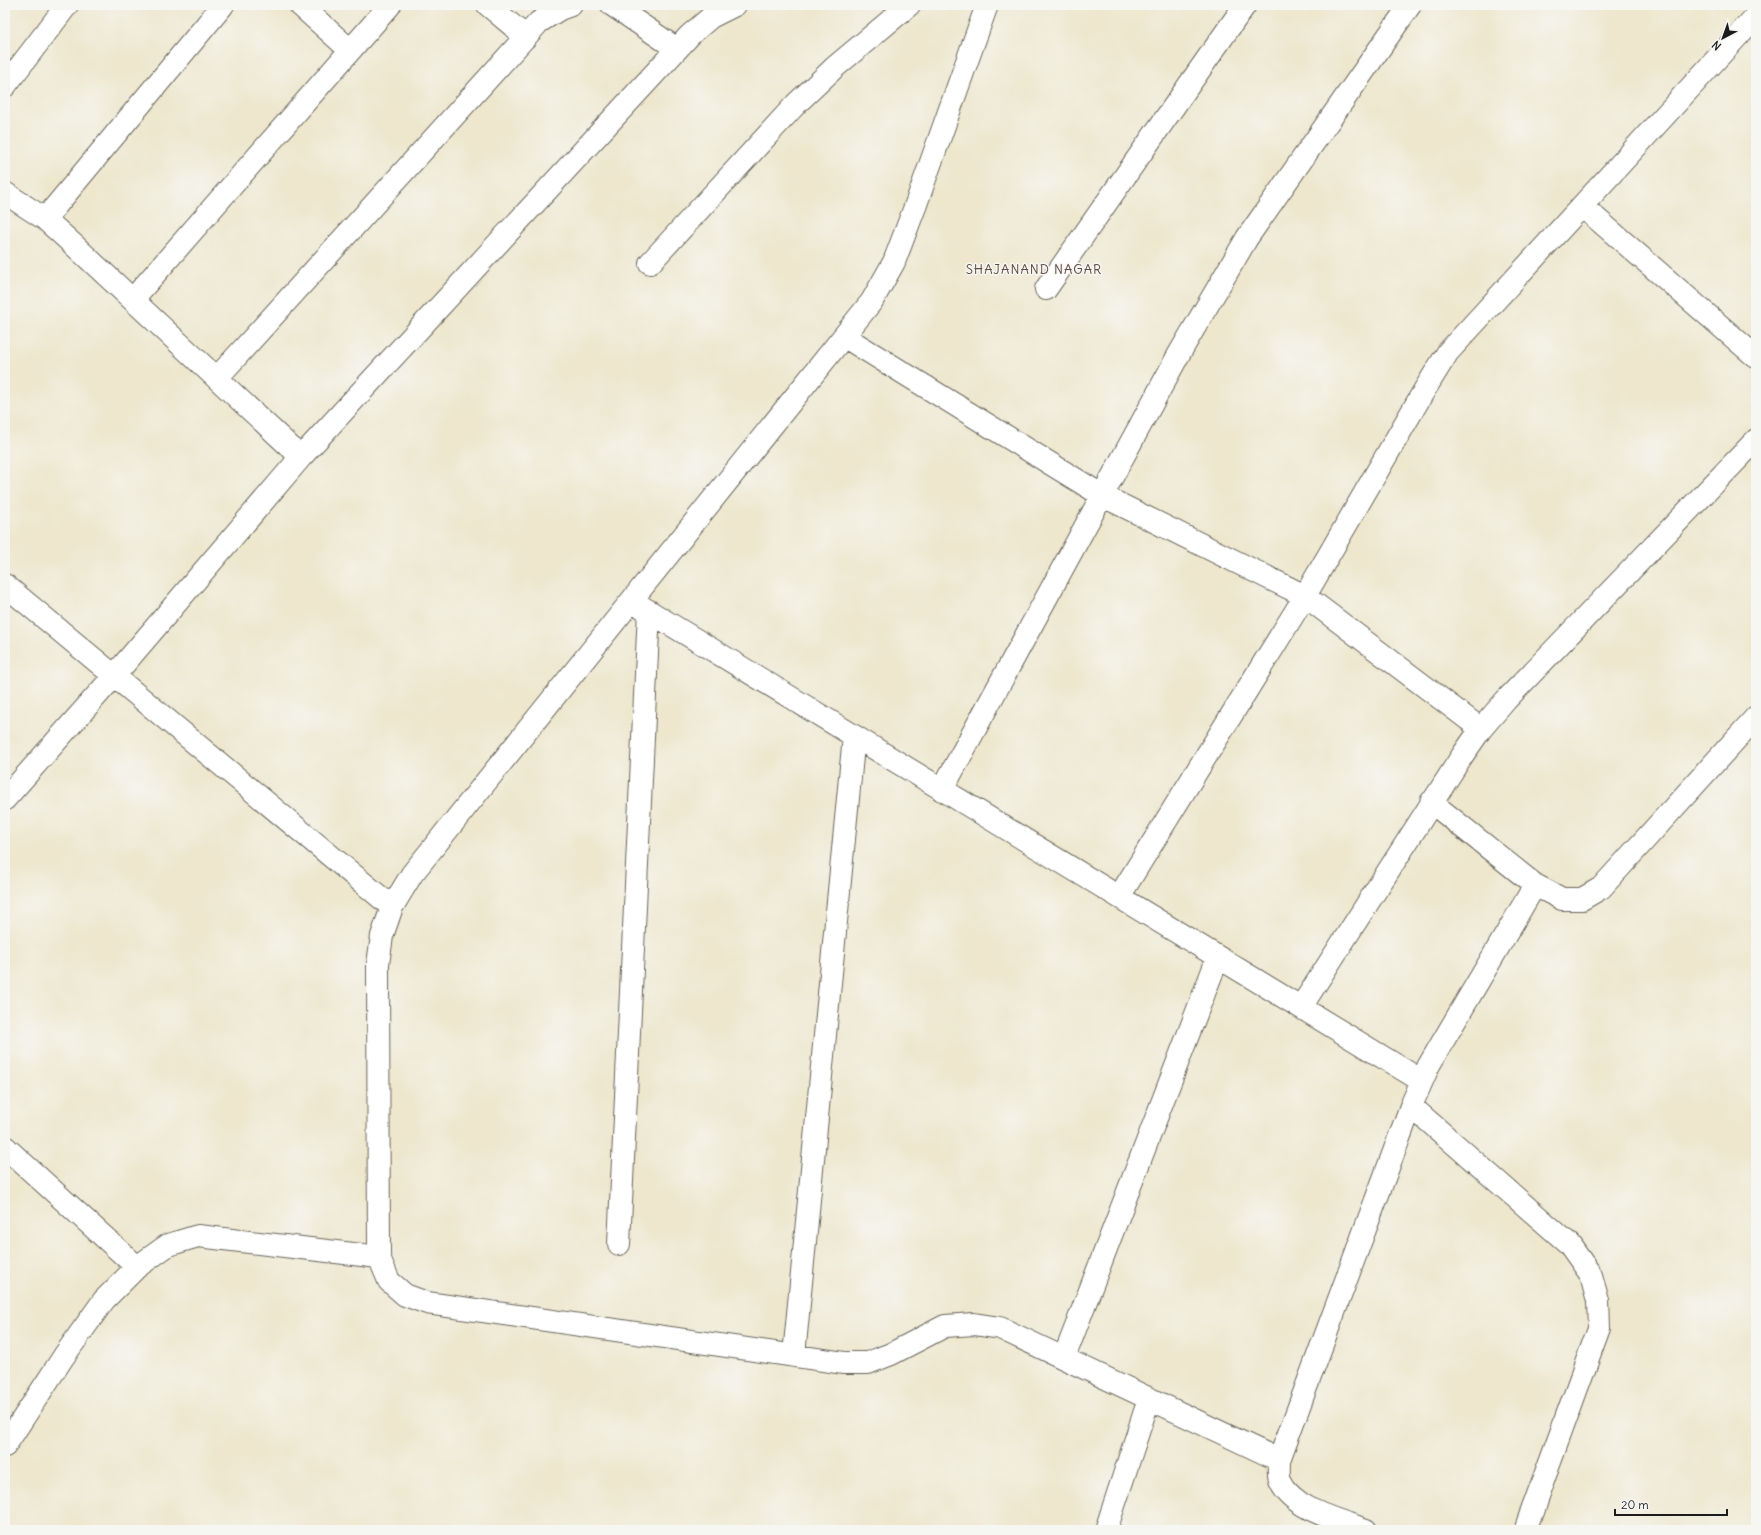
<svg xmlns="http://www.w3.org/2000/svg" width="1761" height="1535" font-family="Delius,sans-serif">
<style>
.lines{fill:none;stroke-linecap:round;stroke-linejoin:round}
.street-casing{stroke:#66635a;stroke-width:24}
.street{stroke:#fff;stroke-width:22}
.labels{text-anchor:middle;stroke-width:3;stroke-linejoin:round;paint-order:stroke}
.neighbourhood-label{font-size:13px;letter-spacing:1px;fill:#604c42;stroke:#f6f6f2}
</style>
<rect width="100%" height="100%" fill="#f6f6f2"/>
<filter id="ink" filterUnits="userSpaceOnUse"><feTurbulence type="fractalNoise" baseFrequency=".025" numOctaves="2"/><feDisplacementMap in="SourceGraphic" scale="8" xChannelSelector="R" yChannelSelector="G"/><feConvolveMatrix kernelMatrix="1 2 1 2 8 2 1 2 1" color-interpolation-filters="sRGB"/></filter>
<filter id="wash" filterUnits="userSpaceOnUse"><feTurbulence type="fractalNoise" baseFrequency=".012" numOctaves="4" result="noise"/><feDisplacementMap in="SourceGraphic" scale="16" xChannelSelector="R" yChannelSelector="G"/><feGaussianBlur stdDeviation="0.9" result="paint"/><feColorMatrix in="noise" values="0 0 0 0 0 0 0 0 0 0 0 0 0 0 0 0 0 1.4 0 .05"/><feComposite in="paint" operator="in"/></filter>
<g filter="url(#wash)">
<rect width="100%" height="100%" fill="#eee7ce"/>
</g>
<g filter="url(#ink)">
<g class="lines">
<defs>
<path id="street" d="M 300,5 L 350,50
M 488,5 L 526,37
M 612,5 L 677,49
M 987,5 L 915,207 L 894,262 L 872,301 L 412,874 L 392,907 L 382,936 L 378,964 L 379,1257 L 389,1281 L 405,1295 L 427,1303 L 844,1363 L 868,1363 L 891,1354 L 945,1326 L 974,1324 L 1000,1328 L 1279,1460
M 5,86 L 67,5
M 5,193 L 45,219 L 76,247 L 301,457
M 1582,206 L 1756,357
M 45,219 L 223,5
M 650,263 L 796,104 L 835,67 L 909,5
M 1046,289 L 1245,5
M 133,299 L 390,5
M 845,337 L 1103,496 L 1305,596 L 1481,729
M 217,378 L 539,22 L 560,9 L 571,5
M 5,585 L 392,907
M 632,601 L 1422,1081
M 942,790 L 1179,354 L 1247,238 L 1410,5
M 5,799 L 114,676 L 301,457 L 690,35 L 711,17 L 735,5
M 1431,802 L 1535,885 L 1562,899 L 1582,899 L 1601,888 L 1756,717
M 1119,897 L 1305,596 L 1425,389 L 1448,352 L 1756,16
M 1301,1007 L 1462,756 L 1481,729 L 1506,700 L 1756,440
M 1411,1106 L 1569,1244 L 1591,1275 L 1598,1301 L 1599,1328 L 1525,1530
M 5,1147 L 137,1267
M 619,1244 L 649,611
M 794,1355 L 854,736
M 1064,1358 L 1218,957
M 5,1446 L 64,1356 L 104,1300 L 137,1267 L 168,1245 L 198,1236 L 379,1257
M 1106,1530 L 1149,1399
M 1366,1530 C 1339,1520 1293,1510 1280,1481 C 1278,1476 1279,1466 1279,1460 L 1411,1106 L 1429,1065 L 1535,885"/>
</defs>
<use href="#street" class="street-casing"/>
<use href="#street" class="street"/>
</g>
</g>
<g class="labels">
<g class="neighbourhood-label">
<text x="1034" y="274">SHAJANAND NAGAR</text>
</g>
</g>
<rect width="1761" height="1535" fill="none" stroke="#f6f6f2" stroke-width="20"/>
<g transform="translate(1723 38) rotate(221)" stroke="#f6f6f2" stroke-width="3" paint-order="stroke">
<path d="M0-3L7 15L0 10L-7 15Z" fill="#1c1c1c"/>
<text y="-6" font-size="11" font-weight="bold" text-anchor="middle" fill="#1c1c1c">N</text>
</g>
<path d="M1615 1509v6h112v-6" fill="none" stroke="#1c1c1c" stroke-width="2"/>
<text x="1621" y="1509" font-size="12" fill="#1c1c1c" stroke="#f6f6f2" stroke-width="3" paint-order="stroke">20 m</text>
</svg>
